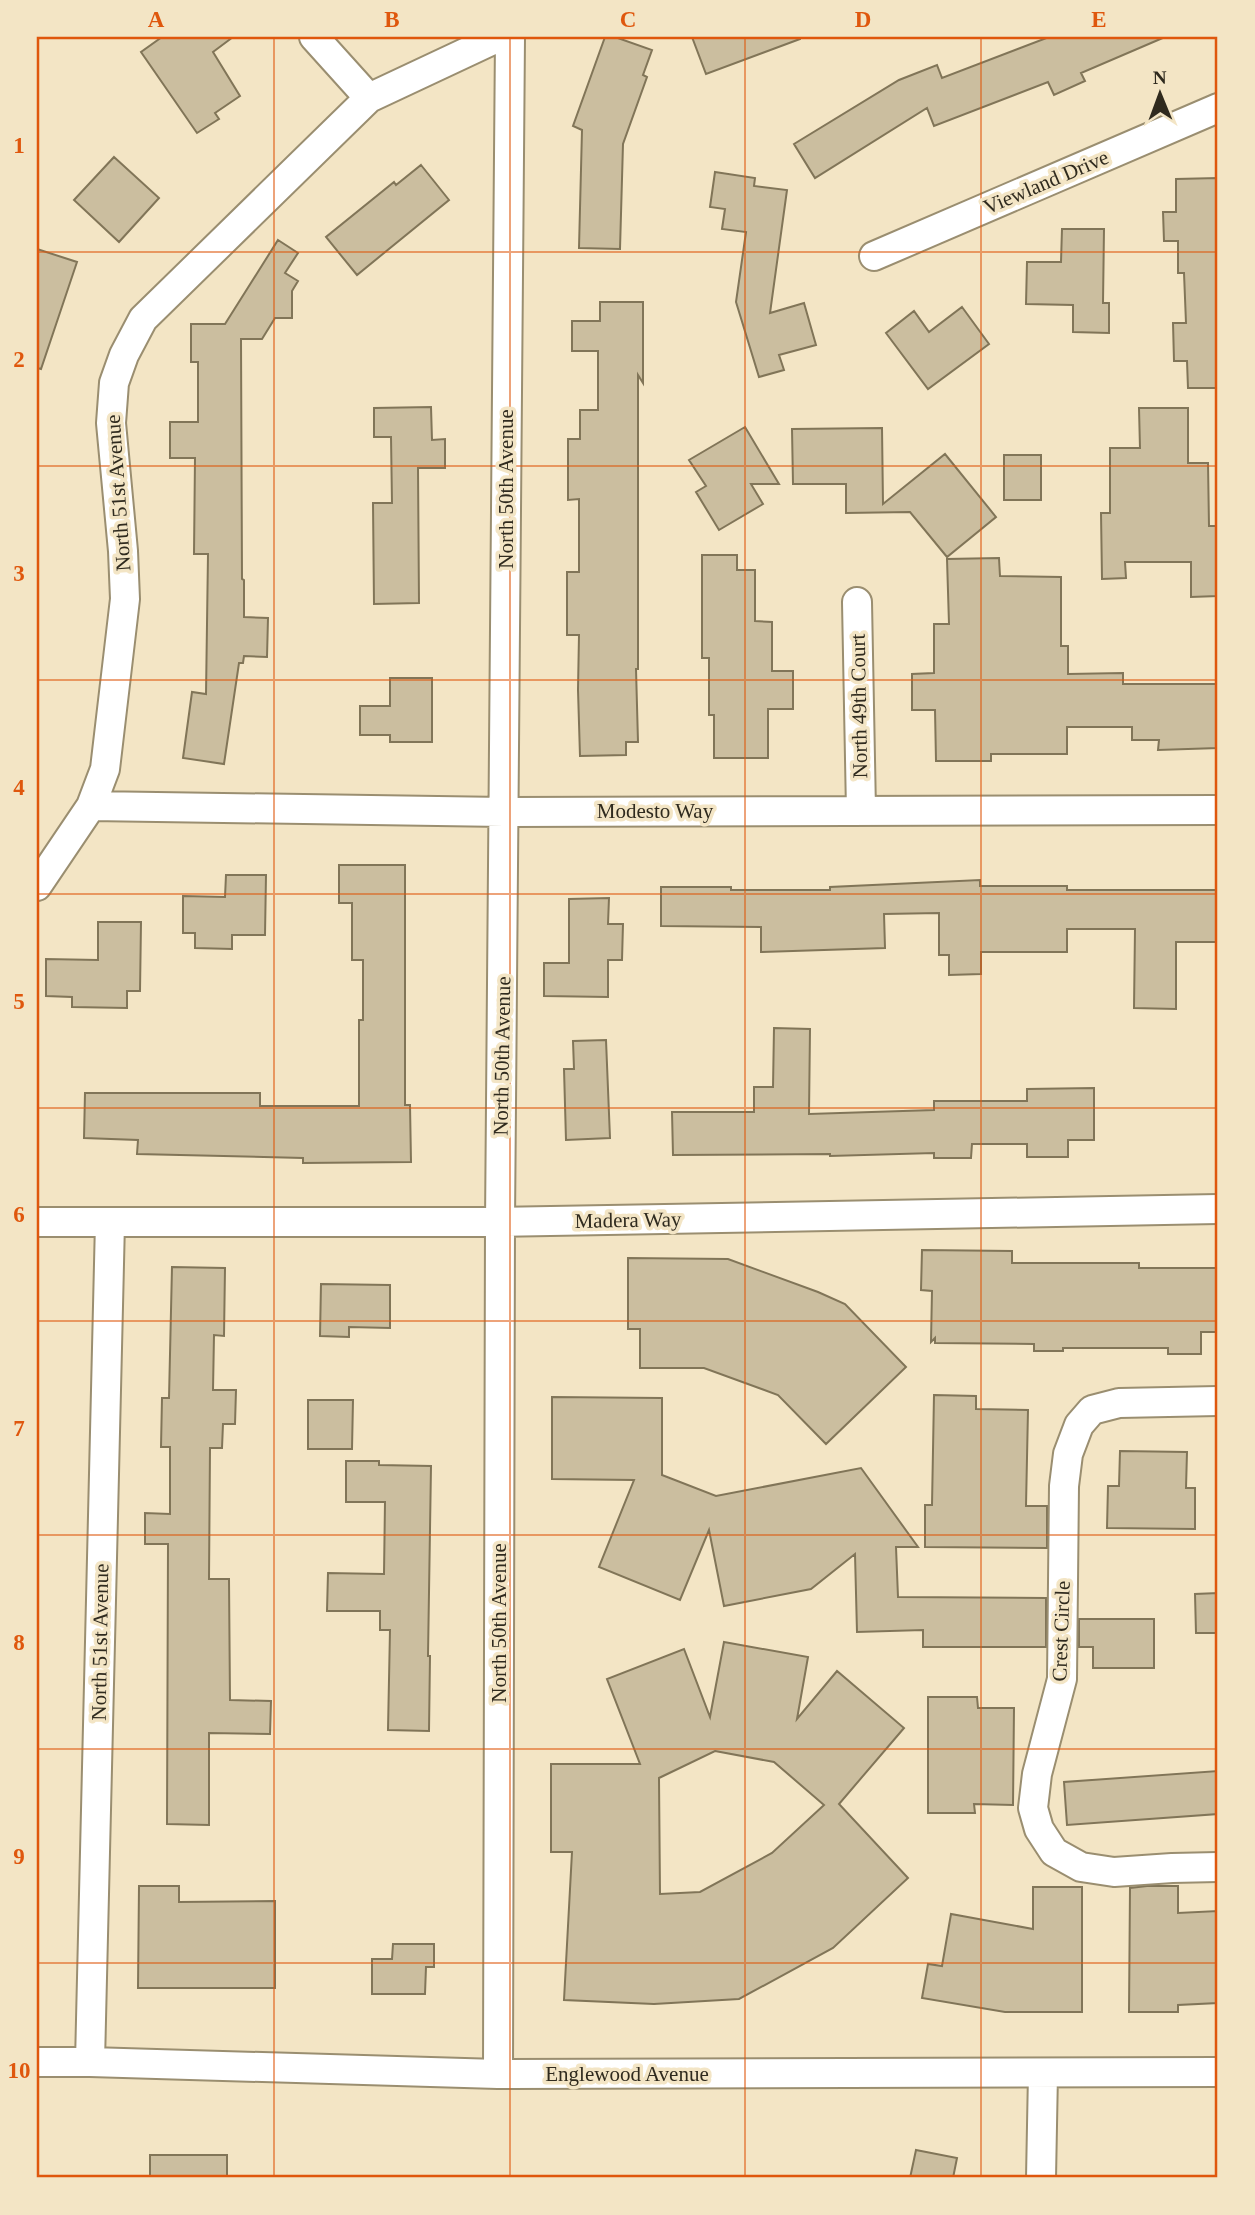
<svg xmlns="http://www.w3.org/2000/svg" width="1255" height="2215" font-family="Georgia,serif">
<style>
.building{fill:#cbbe9f;stroke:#817558;stroke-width:2;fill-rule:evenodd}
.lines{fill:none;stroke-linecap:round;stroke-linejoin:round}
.minor-casing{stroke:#9a8e70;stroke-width:32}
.minor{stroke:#fff;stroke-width:28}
.grid{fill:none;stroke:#df570d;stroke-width:2;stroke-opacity:0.55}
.labels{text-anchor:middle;stroke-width:7;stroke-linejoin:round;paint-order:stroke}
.street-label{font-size:21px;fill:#2f2a1e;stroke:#f3e5c5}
.neatline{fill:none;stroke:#df570d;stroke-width:2.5}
.grid-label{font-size:23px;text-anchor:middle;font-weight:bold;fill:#df570d}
</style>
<rect width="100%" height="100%" fill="#f3e5c5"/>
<path class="building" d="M 162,37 L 233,37 L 213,52 L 240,96 L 215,113 L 219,119 L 197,133 L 141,52 Z
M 605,37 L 615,37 L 652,50 L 643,75 L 647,77 L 623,144 L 620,249 L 579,248 L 582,130 L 573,126 Z
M 692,37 L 800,37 L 800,39 L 706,74 Z
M 1049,37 L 1165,37 L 1081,73 L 1085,81 L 1054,95 L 1048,82 L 934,126 L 927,108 L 815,178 L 794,144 L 899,80 L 937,65 L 942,78 Z
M 114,157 L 159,198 L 119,242 L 74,200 Z
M 421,165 L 449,200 L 357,275 L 326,237 L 394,182 L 396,185 Z
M 715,172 L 755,178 L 754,186 L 787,190 L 770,313 L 804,303 L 816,345 L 779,355 L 784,370 L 759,377 L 736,302 L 746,232 L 722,229 L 725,209 L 710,207 Z
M 1218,178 L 1218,388 L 1188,388 L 1187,361 L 1174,361 L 1173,323 L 1186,323 L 1184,273 L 1178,273 L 1178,241 L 1164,241 L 1163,212 L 1176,212 L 1176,179 Z
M 1062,229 L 1104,229 L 1103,303 L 1109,303 L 1109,333 L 1073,332 L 1073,305 L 1026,304 L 1027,262 L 1061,262 Z
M 278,240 L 298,253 L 285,273 L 298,281 L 292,291 L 292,318 L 275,318 L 262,339 L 241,339 L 242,579 L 244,580 L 244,617 L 268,618 L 267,657 L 244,656 L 243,663 L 239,663 L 224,764 L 183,758 L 192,692 L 206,694 L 208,554 L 194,554 L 195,458 L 170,458 L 170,422 L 198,422 L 198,362 L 191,362 L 191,324 L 225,324 Z
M 37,249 L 77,262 L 41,369 L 37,368 Z
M 600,302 L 643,302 L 643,383 L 638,375 L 638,669 L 636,669 L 638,742 L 626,742 L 626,755 L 580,756 L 578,690 L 579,635 L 567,635 L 567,572 L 579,572 L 579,499 L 568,500 L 568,439 L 580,439 L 580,410 L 598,410 L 598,351 L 572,351 L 572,321 L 600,321 Z
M 962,307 L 989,344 L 928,389 L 886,333 L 914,311 L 929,332 Z
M 431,407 L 432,440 L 445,439 L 445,468 L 418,468 L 419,603 L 374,604 L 373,503 L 392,503 L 391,437 L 374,437 L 374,408 Z
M 1139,408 L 1188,408 L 1188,463 L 1208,463 L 1209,526 L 1218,526 L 1218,596 L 1191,597 L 1191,562 L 1125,562 L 1126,578 L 1102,579 L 1101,513 L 1110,513 L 1110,448 L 1140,448 Z
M 745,427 L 779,484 L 751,484 L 763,504 L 719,530 L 696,492 L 706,486 L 689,460 Z
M 882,428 L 883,504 L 945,454 L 996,517 L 947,557 L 910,512 L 846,513 L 846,484 L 793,484 L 792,429 Z
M 1004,455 L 1041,455 L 1041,500 L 1004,500 Z
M 702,555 L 737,555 L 737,570 L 755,570 L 755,621 L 772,622 L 772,671 L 793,671 L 793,709 L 768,709 L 768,758 L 714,758 L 714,715 L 709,715 L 709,658 L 702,658 Z
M 999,558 L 1000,576 L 1061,577 L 1061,646 L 1068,646 L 1068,674 L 1123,673 L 1123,684 L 1218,684 L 1218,748 L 1158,750 L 1159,740 L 1132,740 L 1132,727 L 1067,727 L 1067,754 L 991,754 L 991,761 L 936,761 L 935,710 L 912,710 L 912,674 L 934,673 L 934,624 L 949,624 L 947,559 Z
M 390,678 L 432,678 L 432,742 L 390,742 L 390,735 L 360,735 L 360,706 L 390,706 Z
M 339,865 L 405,865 L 405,1105 L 410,1105 L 411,1162 L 303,1163 L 303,1158 L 137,1154 L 138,1140 L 84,1138 L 85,1093 L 260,1093 L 260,1106 L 359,1106 L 359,1020 L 363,1020 L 363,960 L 352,960 L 352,903 L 339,903 Z
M 226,875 L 266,875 L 265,935 L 232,935 L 232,949 L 195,948 L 195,933 L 183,933 L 183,896 L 225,897 Z
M 980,880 L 980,886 L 1067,886 L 1067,890 L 1218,890 L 1218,942 L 1176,942 L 1176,1009 L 1134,1008 L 1135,929 L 1067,929 L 1067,952 L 981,952 L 981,974 L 949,975 L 949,955 L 939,955 L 939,913 L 884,914 L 885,948 L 761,952 L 761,927 L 661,926 L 661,887 L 731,887 L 731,890 L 830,890 L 830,887 Z
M 609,898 L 608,924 L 623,924 L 622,960 L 608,960 L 608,997 L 544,996 L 544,963 L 569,963 L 569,899 Z
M 98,922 L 141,922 L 140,991 L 127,991 L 127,1008 L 72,1007 L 72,997 L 46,996 L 46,959 L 98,960 Z
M 774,1028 L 810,1029 L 809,1114 L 934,1110 L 934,1101 L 1027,1101 L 1027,1089 L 1094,1088 L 1094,1140 L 1068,1140 L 1068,1157 L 1027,1157 L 1027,1144 L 972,1144 L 971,1158 L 934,1158 L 934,1153 L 830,1156 L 830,1154 L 673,1155 L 672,1112 L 754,1112 L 754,1087 L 773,1087 Z
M 606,1040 L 610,1138 L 566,1140 L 564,1069 L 574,1069 L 573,1041 Z
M 922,1250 L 1012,1251 L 1012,1263 L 1139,1263 L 1139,1268 L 1218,1268 L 1218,1332 L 1201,1332 L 1201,1354 L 1168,1354 L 1168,1348 L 1063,1348 L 1063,1351 L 1034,1351 L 1034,1344 L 935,1343 L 935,1338 L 931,1342 L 932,1291 L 921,1290 Z
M 628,1258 L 728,1259 L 818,1292 L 845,1304 L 906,1367 L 826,1444 L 778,1395 L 704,1368 L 640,1368 L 640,1329 L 628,1329 Z
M 172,1267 L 225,1268 L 224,1336 L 214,1335 L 213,1390 L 236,1390 L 235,1424 L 223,1424 L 222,1448 L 210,1448 L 209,1579 L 229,1579 L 230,1700 L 271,1701 L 270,1734 L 209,1733 L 209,1825 L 167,1824 L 168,1544 L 145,1544 L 145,1513 L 170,1514 L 170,1447 L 161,1447 L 162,1398 L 169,1398 Z
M 321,1284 L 390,1285 L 390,1328 L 349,1327 L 349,1337 L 320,1336 Z
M 934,1395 L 976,1396 L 976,1409 L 1028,1410 L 1026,1506 L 1047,1506 L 1047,1548 L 925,1547 L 925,1505 L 932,1505 Z
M 552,1397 L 662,1398 L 662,1475 L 716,1496 L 861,1468 L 918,1547 L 896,1547 L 898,1597 L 1046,1598 L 1046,1647 L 923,1647 L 923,1630 L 857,1632 L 855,1554 L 811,1589 L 724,1606 L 709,1530 L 680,1600 L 599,1567 L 634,1480 L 552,1479 Z
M 308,1400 L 353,1400 L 352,1449 L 308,1449 Z
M 1120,1451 L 1187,1452 L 1186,1488 L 1195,1488 L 1195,1529 L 1107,1528 L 1108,1486 L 1119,1486 Z
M 346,1461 L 379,1461 L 379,1465 L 431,1466 L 428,1656 L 430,1656 L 429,1731 L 388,1730 L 390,1630 L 380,1630 L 380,1611 L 327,1611 L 328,1573 L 384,1574 L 385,1502 L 346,1502 Z
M 1218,1593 L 1218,1633 L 1196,1633 L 1195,1594 Z
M 1079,1619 L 1154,1619 L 1154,1668 L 1093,1668 L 1093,1647 L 1079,1647 Z
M 724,1642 L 808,1657 L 797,1719 L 837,1671 L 904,1728 L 839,1804 L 908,1878 L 833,1948 L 739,1999 L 654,2004 L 564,2000 L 572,1852 L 551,1852 L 551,1764 L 640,1764 L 607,1679 L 684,1649 L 710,1717 ZM 715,1751 L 774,1762 L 824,1805 L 772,1853 L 700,1892 L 660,1894 L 659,1778 Z
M 928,1697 L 977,1697 L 978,1708 L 1014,1708 L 1013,1805 L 974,1804 L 975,1813 L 928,1813 Z
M 1218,1771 L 1218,1814 L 1067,1825 L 1064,1782 Z
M 139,1886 L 179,1886 L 179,1902 L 275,1901 L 275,1988 L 138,1988 Z
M 1147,1886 L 1178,1886 L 1178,1913 L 1218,1911 L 1218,2003 L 1178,2005 L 1178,2012 L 1129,2012 L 1130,1888 Z
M 1033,1887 L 1082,1887 L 1082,2012 L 1005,2012 L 922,1998 L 928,1964 L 942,1966 L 951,1914 L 1033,1929 Z
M 393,1944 L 434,1944 L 434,1967 L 426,1967 L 425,1994 L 372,1994 L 372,1959 L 392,1959 Z
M 916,2150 L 957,2158 L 953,2178 L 910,2178 Z
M 150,2155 L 227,2155 L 227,2178 L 150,2178 Z"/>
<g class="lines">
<defs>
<path id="minor" d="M 314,37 L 369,98
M 874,256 L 1218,108
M 857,602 L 861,811
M 91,806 L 504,812 L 1218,810
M 37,886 L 91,806 L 105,769 L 125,599 L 123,551 L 111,423 L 114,383 L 124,355 L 143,319 L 369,98 L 499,37
M 37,1222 L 500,1222 L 1218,1209
M 1218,1401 L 1119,1403 L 1092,1410 L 1079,1425 L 1068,1454 L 1064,1486 L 1062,1679 L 1037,1774 L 1033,1808 L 1039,1829 L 1054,1852 L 1081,1867 L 1114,1872 L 1172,1868 L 1218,1867
M 37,2062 L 90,2062 L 498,2074 L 1218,2072
M 90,2062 L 110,1222
M 498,2074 L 500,1222 L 510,37
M 1041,2178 L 1043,2073"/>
</defs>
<use href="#minor" class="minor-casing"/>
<use href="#minor" class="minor"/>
</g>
<path class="grid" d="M 274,37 L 274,2178M 510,37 L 510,2178M 745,37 L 745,2178M 981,37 L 981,2178M 37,252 L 1218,252M 37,466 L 1218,466M 37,680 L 1218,680M 37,894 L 1218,894M 37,1108 L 1218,1108M 37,1321 L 1218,1321M 37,1535 L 1218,1535M 37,1749 L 1218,1749M 37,1963 L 1218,1963"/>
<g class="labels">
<g class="street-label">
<text transform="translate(1046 182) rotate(-23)" y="7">Viewland Drive</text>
<text transform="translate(506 489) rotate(-90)" y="7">North 50th Avenue</text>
<text transform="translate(118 493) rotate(-94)" y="7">North 51st Avenue</text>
<text transform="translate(859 706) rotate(-91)" y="7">North 49th Court</text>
<text x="655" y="818">Modesto Way</text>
<text transform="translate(502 1056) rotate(-89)" y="7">North 50th Avenue</text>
<text transform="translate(628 1220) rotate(-1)" y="7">Madera Way</text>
<text transform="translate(499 1623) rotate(-90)" y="7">North 50th Avenue</text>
<text transform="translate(1061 1631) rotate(-88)" y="7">Crest Circle</text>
<text transform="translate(100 1642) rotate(-89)" y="7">North 51st Avenue</text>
<text x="627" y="2081">Englewood Avenue</text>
</g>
</g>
<rect width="1255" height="2215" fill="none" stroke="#f3e5c5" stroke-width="77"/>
<g transform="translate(1160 94) rotate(359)" stroke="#f3e5c5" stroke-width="5" paint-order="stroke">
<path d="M0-5L12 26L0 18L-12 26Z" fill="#2f2a1e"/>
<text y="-10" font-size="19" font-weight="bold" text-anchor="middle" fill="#2f2a1e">N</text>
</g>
<rect x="38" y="38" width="1178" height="2138" class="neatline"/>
<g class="grid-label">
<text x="156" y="27">A</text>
<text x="392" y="27">B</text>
<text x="628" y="27">C</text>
<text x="863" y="27">D</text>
<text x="1099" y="27">E</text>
<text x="19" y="153">1</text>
<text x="19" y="367">2</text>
<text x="19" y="581">3</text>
<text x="19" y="795">4</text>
<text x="19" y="1009">5</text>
<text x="19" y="1222">6</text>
<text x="19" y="1436">7</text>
<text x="19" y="1650">8</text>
<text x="19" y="1864">9</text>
<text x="19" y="2078">10</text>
</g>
</svg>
